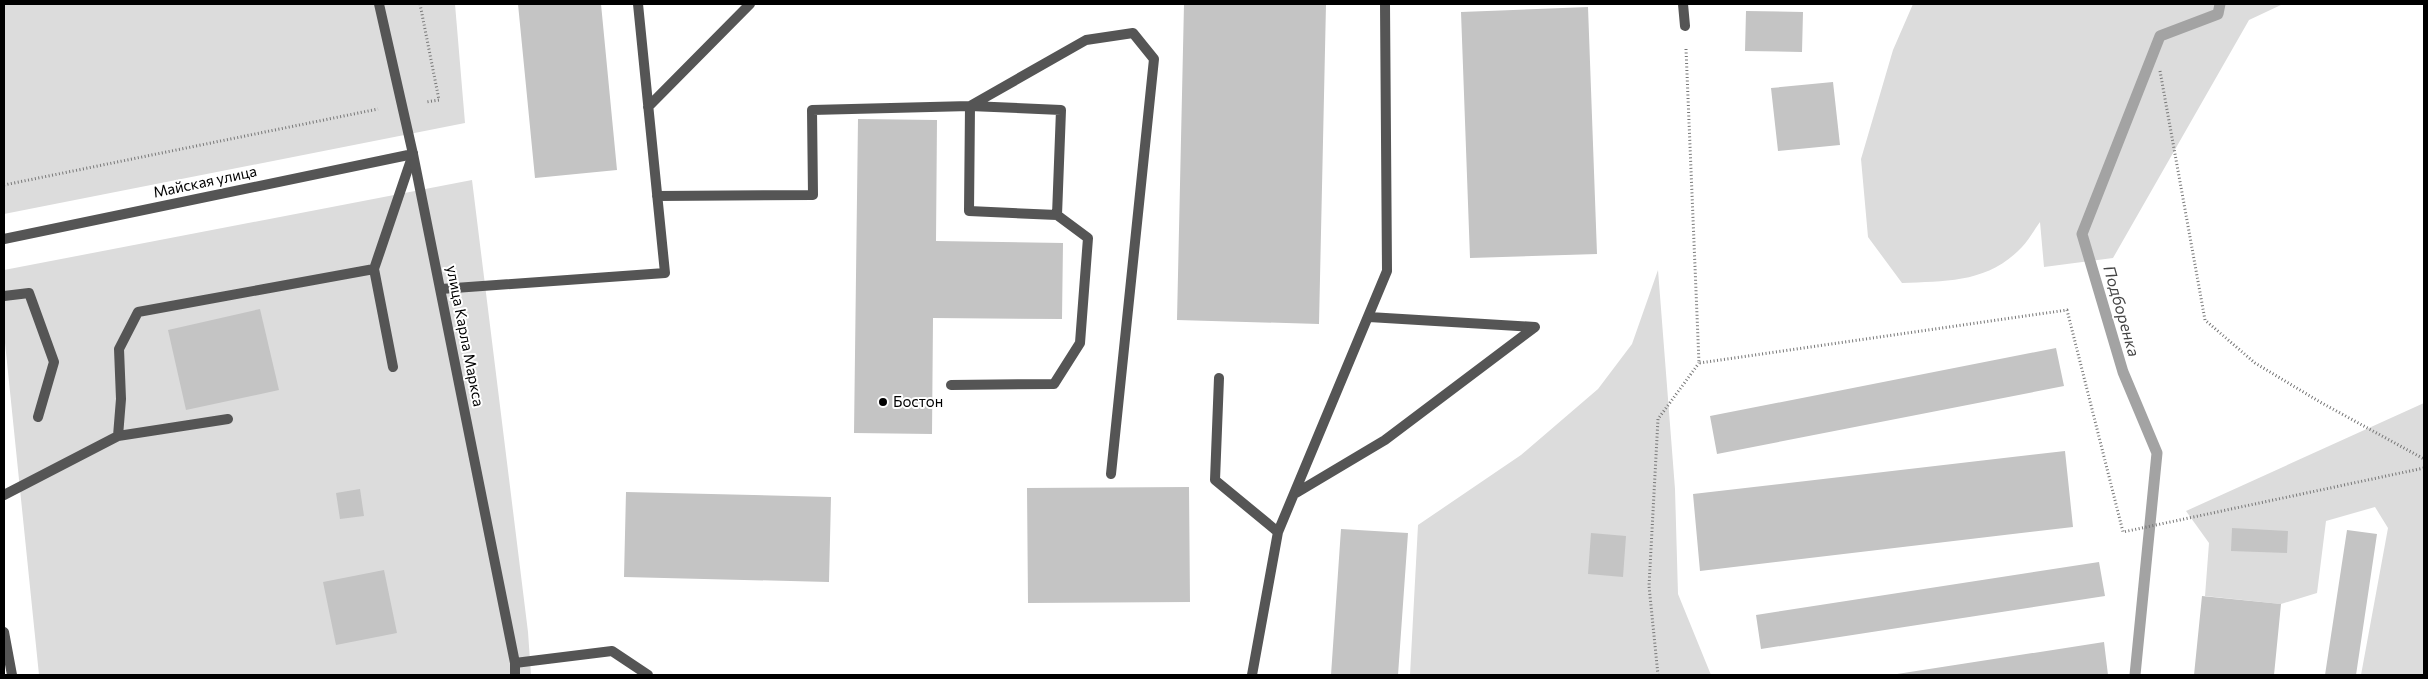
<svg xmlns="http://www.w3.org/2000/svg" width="2428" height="679" font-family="Commissioner,sans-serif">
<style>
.green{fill:#dcdcdc}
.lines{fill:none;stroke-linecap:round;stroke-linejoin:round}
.stream{stroke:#a3a3a3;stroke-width:11}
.building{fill:#c4c4c4}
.path{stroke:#777;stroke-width:3;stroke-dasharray:1 2.5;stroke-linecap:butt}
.service{stroke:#555;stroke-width:10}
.minor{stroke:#555;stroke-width:10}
.tertiary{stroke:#555;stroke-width:10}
.poi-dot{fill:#000;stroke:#fff;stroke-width:2}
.labels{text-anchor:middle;stroke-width:4;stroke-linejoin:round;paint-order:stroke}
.street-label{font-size:15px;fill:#000;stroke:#fff}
.poi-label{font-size:15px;fill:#000;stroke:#fff;text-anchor:start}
.water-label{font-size:16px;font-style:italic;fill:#444;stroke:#fff}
</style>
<rect width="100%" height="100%" fill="#fff"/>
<path class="green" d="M 4,4 L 455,4 L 465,123 L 4,214 Z
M 1913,4 L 2283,4 L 2249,20 L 2113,258 L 2044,267 L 2040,222 C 2034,230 2029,240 2022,247 C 1988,283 1947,281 1902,283 L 1868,237 L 1861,159 L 1893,50 Z
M 472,180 L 528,632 L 531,675 L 39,675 L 4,333 L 4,270 Z
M 1658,270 L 1675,489 L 1678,594 L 1711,675 L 1410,675 L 1418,525 L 1521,455 L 1598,389 L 1632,344 Z
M 2424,403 L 2424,675 L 2361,675 L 2388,528 L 2375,507 L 2326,521 L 2317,593 L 2281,604 L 2205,596 L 2209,543 L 2186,511 Z"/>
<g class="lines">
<path class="stream" d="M 2135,675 L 2157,453 L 2123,372 L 2082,234 L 2160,36 L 2218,14 L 2220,4"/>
</g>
<path class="building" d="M 518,4 L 601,4 L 617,170 L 535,178 Z
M 1184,4 L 1326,4 L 1319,324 L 1177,320 Z
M 1588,7 L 1597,254 L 1470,258 L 1461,12 Z
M 1746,11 L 1803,12 L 1802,52 L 1745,51 Z
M 1833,82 L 1840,145 L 1778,151 L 1771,88 Z
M 858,119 L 937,120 L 936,241 L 1063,243 L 1062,319 L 933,318 L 932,434 L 854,433 Z
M 260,309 L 279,390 L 186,410 L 168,330 Z
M 2056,348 L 2064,386 L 1717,454 L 1710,416 Z
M 2065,451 L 2073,527 L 1700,571 L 1693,494 Z
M 1189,487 L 1190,602 L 1028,603 L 1027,488 Z
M 360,489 L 364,516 L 340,519 L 336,493 Z
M 626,492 L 831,497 L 829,582 L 624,577 Z
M 2232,528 L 2288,531 L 2287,553 L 2231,551 Z
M 1341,529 L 1408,533 L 1398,675 L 1331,675 Z
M 2347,530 L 2377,534 L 2356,675 L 2325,675 Z
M 1591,533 L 1626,536 L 1623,577 L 1588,574 Z
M 2099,562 L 2105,596 L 1761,649 L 1756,615 Z
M 384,570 L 397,633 L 336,645 L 323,582 Z
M 2202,596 L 2281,604 L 2274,675 L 2194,675 Z
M 2104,642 L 2108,675 L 1898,675 L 1897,674 Z"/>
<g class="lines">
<path class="path" d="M 420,4 L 439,100 L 426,102
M 1686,49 L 1699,363 L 2067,310 L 2123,532 L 2424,468
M 2160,71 L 2205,320 L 2255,363 L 2320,402 L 2424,459
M 4,185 L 378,109
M 1658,675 L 1649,586 L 1658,419 L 1699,363"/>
<path class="service" d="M 648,107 L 750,4
M 657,196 L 813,195 L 812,110 L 970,106 L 1086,40 L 1133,33 L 1154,59 L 1111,474
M 374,269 L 393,367
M 441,289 L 665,273 L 638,4
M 4,296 L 29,293 L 54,362 L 38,417
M 1219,378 L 1215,480 L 1278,532
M 951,385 L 1054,384 L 1080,343 L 1088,238 L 1057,215 L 1061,110 L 970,106 L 969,211 L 1057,215
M 118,436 L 228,419
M 1296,493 L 1385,440 L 1535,327 L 1369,317
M 4,495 L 118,436 L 121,399 L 119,349 L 138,312 L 374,269 L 413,154
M 4,632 L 12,675
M 515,663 L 612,651 L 648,675
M 1252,675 L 1278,532 L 1387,271 L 1385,4"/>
<path class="minor" d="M 1683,4 L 1685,26
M 413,154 L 515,663 L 515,675"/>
<path class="tertiary" d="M 4,239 L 413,154 L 379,4"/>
</g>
<circle class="poi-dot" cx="883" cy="402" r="5"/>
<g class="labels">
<g class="street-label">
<text transform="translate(205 182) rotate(-12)" y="5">Майская улица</text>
<text transform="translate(465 336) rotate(79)" y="5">улица Карла Маркса</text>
</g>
<g class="poi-label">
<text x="893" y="407">Бостон</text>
</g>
<g class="water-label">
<text transform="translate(2122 311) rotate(74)" y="6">Подборенка</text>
</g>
</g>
<rect width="2428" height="679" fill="none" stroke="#000000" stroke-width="10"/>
</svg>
